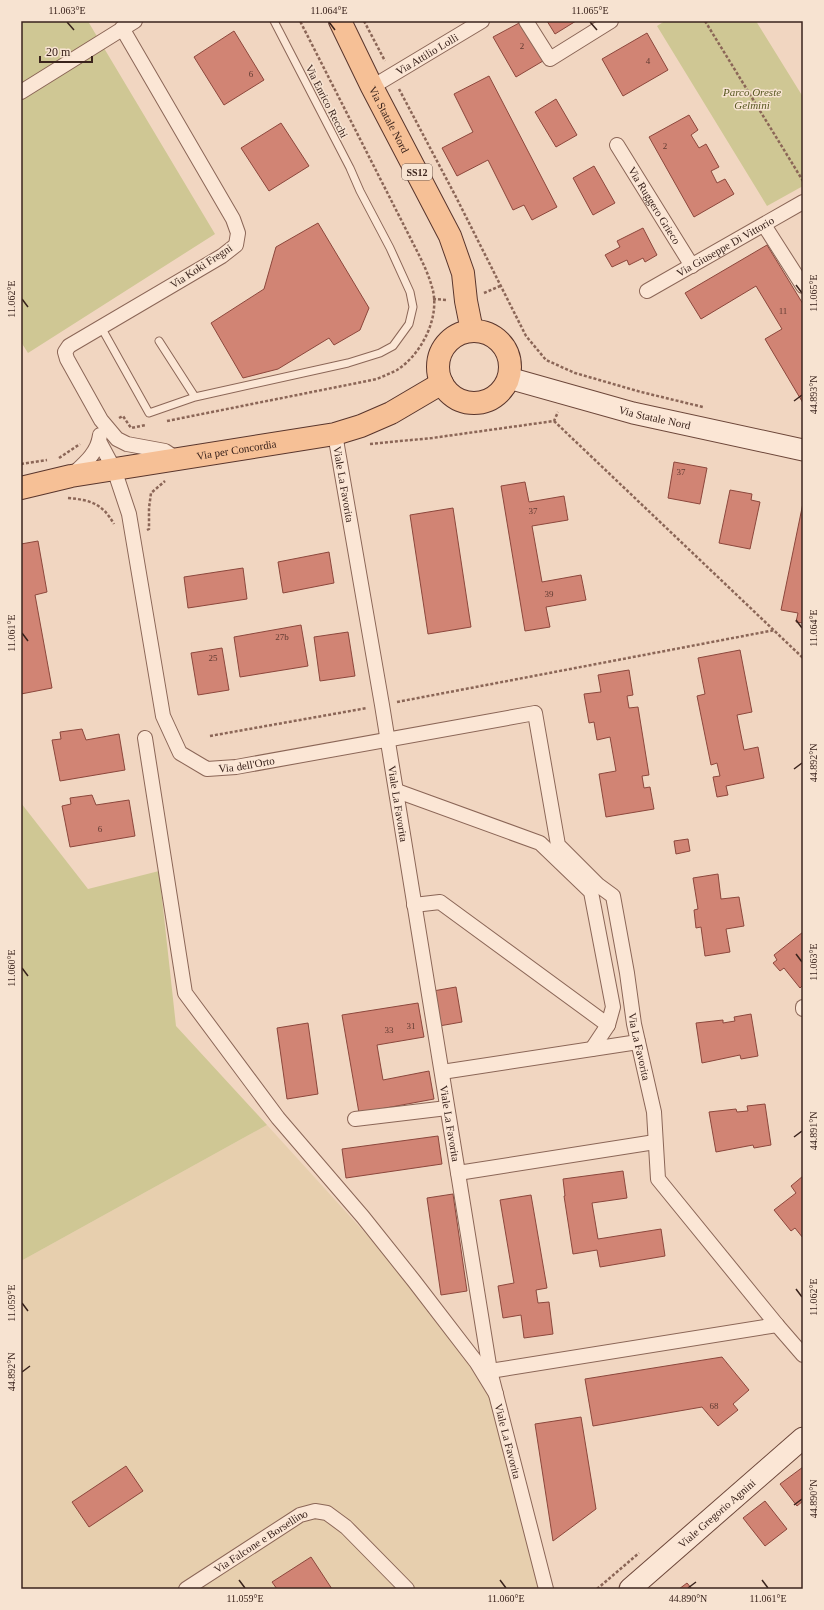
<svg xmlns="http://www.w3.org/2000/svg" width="824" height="1610" font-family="Georgia,serif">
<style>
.farmland{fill:#e7cfae}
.green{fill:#cfc794}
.building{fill:#d18474;stroke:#8c473c}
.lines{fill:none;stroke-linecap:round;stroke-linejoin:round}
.lane-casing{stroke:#8b6657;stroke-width:9}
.street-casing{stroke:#8b6657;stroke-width:16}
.secondary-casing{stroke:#6d473a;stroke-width:23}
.primary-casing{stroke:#59352c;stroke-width:24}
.path{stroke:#8b6657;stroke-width:2.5;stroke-dasharray:3 2;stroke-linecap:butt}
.lane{stroke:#fbe6d5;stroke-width:7}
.street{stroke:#fbe6d5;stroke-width:14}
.secondary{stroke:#fbe6d5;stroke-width:21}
.primary{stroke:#f6c096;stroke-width:22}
.ticks{fill:none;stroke:#3a231c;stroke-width:1.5}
.labels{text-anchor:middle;stroke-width:3;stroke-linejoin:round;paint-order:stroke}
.number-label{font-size:9px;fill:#603b32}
.shield{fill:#f7e3d1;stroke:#735d52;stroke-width:1}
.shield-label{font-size:10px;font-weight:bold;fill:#3a231c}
.street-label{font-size:11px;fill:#3a231c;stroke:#f7e3d1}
.park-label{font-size:11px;font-style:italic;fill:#585822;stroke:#f7e3d1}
.neatline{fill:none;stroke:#3a231c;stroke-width:1.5}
.ticks-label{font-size:10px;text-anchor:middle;fill:#3a231c}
</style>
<rect width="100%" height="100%" fill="#f1d6c1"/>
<path class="farmland" d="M 267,1125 L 496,1377 L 542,1589 L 21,1589 L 21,1261 Z"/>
<path class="green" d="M 21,21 L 92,21 L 89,23 L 215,234 L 28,353 L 21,342 Z
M 665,21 L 756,21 L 803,97 L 803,186 L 767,206 L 657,26 Z
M 21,803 L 88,889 L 159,871 L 176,1026 L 267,1125 L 21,1261 Z"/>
<path class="building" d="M 547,21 L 576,21 L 555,34 Z
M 521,22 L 543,61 L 516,77 L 493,37 Z
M 234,31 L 264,80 L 224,105 L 194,57 Z
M 647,33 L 668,70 L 623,96 L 602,59 Z
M 489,76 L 557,207 L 532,220 L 524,205 L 513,210 L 488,160 L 457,176 L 442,148 L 473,132 L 454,94 Z
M 556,99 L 577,135 L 556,147 L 535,112 Z
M 689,115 L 698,130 L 691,135 L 699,148 L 706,144 L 719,167 L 711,171 L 717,183 L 725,179 L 734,194 L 694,217 L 649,137 Z
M 281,123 L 309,166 L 269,191 L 241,148 Z
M 594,166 L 615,203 L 593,215 L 573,178 Z
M 318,223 L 369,308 L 360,330 L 334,345 L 329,338 L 278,369 L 243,378 L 211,323 L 264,289 L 276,247 Z
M 643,228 L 657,255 L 645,262 L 643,258 L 629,265 L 627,260 L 612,267 L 605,255 L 620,247 L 617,241 Z
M 767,245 L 803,304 L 803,403 L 765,339 L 782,329 L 756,286 L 701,319 L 685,293 Z
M 674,462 L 707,468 L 700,504 L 668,498 Z
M 525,482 L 529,502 L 564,496 L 568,520 L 532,526 L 542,582 L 581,575 L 586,600 L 546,607 L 550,627 L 525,631 L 501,486 Z
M 730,490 L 752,494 L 751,500 L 760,502 L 750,549 L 719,543 Z
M 803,503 L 803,623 L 796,622 L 798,613 L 781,610 Z
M 453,508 L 471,627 L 428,634 L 410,515 Z
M 38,541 L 47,592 L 35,595 L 52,688 L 21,694 L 21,544 Z
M 329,552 L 334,583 L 283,593 L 278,562 Z
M 243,568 L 247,599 L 188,608 L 184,577 Z
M 301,625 L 308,666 L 240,677 L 234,637 Z
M 348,632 L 355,676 L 320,681 L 314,637 Z
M 222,648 L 229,690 L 198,695 L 191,653 Z
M 740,650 L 752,712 L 737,715 L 744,750 L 758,747 L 764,778 L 726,786 L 728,795 L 717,797 L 713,777 L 720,776 L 717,763 L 711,765 L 697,696 L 705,694 L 698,658 Z
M 629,670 L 633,695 L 627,696 L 629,708 L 638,707 L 649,775 L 642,776 L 644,788 L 650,787 L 654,809 L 606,817 L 599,774 L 616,771 L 610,737 L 597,740 L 594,722 L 589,723 L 584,694 L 601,692 L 598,675 Z
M 82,729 L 86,740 L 119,734 L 125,770 L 60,781 L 52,740 L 61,739 L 60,732 Z
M 92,795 L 96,805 L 129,800 L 135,836 L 70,847 L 62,806 L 71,804 L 70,798 Z
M 688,839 L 690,851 L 676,854 L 674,841 Z
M 718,874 L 721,899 L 739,897 L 744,926 L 726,929 L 730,952 L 705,956 L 701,927 L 696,928 L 694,910 L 698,909 L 693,878 Z
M 803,932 L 803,985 L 800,988 L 784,968 L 780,971 L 773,963 L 777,960 L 774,955 Z
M 456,987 L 462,1022 L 439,1026 L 433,991 Z
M 418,1003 L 424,1037 L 377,1045 L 383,1080 L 429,1071 L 434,1099 L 359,1113 L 342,1015 Z
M 751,1014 L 758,1056 L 741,1059 L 740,1055 L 702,1063 L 696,1023 L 723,1020 L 723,1023 L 735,1021 L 734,1017 Z
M 308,1023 L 318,1094 L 287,1099 L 277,1028 Z
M 765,1104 L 771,1145 L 754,1148 L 753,1145 L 716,1152 L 709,1112 L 736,1109 L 737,1112 L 748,1111 L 747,1106 Z
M 438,1136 L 442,1164 L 346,1178 L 342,1149 Z
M 623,1171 L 627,1198 L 592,1203 L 598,1239 L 661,1229 L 665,1256 L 600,1267 L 597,1250 L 573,1254 L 564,1196 L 565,1196 L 563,1179 Z
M 803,1176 L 803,1238 L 795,1228 L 791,1231 L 774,1210 L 796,1193 L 791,1186 Z
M 453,1194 L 467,1291 L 441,1295 L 427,1198 Z
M 531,1195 L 547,1288 L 536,1290 L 538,1303 L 549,1302 L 553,1334 L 524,1338 L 521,1315 L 503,1318 L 498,1286 L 514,1283 L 500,1200 Z
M 722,1357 L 749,1390 L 733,1404 L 738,1410 L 718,1426 L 702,1407 L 593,1426 L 585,1379 Z
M 581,1417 L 596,1509 L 553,1541 L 535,1424 Z
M 126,1466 L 143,1491 L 89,1527 L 72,1502 Z
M 803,1467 L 803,1501 L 797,1506 L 780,1484 Z
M 765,1501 L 787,1529 L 765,1546 L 743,1518 Z
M 311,1557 L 332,1589 L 277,1589 L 272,1582 Z
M 687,1583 L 692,1589 L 679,1589 Z"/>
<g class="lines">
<defs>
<path id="lane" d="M 101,327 L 149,413 L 195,397 L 348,363 L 380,353 L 393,346 L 409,324 L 413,307 L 410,292 L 390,248 L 360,191 L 350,168 L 274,21
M 159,341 L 195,397"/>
<g id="street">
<path d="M 526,21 L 550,59 L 611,21"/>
<path d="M 122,28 L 233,219 L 238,233 L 236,245 L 222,256 L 69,346 L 65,352 L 67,359 L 101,420 L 117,439 L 127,444 L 165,451 L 177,459"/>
<path id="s1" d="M 372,87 L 482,21"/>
<path d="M 21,92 L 135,21"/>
<path id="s2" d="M 617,145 L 692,266"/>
<path d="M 764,225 L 803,286"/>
<path id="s3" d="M 647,291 L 803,202"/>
<path id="s4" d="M 335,434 L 382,705 L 458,1173 L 655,1142"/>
<path id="s5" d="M 99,441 L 114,469 L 129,514 L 163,716 L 180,753 L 207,769 L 236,767 L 535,713 L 558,845 L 598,885 L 613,896 L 627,973 L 634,1024 L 654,1112 L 658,1179 L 777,1325 L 803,1355"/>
<path d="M 72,475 C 84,464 98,453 100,435"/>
<path d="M 145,738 L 185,993 L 278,1118 L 363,1217 L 414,1281 L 477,1363 L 496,1394"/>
<path d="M 397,791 L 540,843 L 591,892 L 613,1007 L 608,1025"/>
<path d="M 414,905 L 440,902 L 608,1025 L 592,1049"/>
<path d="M 803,1007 L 803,1009"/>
<path d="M 442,1072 L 638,1042"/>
<path d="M 355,1119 L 447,1108"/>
<path id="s6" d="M 458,1173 L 490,1371 L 546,1589"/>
<path d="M 490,1371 L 777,1325"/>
<path id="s7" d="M 186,1589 L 300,1515 L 315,1511 L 327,1513 L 346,1527 L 407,1589"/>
</g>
<g id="secondary">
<path id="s8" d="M 509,378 L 633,413 L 803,450"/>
<path id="s9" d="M 630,1589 L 803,1438"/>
</g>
<g id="primary">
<path id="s10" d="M 340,21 L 372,87 L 450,236 L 463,273 L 466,301 L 472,331"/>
<circle cx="474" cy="367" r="36"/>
<path id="s11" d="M 21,488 L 71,476 L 335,434 L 361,426 L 391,413 L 442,383"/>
</g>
</defs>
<use href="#lane" class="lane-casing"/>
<use href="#street" class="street-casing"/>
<use href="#secondary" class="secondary-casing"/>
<use href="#primary" class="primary-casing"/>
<path class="path" d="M 364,21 L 385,61
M 705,21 L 803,181
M 399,89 L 456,197 L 526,336 L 546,360 L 575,373 L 641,392 L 703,407
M 484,293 L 500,286
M 433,299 L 447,300
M 119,418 L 123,416 L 131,428 L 146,425
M 167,421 L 377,379 C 384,376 391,373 397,370 C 422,354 441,316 432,287 C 429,276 424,265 419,255 L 300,21
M 554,421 L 803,658
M 370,444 L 432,438 L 554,421 L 558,412
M 59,458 L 80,444
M 21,464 L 47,460
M 68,498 C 90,500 102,503 114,524
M 147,530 L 149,529 L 149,508 L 151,493 L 165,481
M 397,702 L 775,630
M 210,736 L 367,708
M 597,1589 L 639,1553"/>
<use href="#lane" class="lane"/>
<use href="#street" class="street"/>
<use href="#secondary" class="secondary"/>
<use href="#primary" class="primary"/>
</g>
<path class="ticks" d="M 67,22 L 74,30M 329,22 L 335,30M 590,22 L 597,30M 796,285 L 802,293M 22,299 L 28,307M 794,401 L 802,395M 796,620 L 802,628M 22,633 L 28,641M 794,769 L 802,763M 796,954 L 802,962M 22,968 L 28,976M 794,1137 L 802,1131M 796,1289 L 802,1297M 22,1303 L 28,1311M 22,1372 L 30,1366M 794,1505 L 802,1499M 239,1580 L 245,1588M 500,1580 L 506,1588M 762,1580 L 768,1588M 688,1588 L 696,1582"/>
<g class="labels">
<g class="number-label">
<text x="522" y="49">2</text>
<text x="648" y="64">4</text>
<text x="251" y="77">6</text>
<text x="665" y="149">2</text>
<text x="783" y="314">11</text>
<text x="681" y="475">37</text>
<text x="533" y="514">37</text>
<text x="549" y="597">39</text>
<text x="282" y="640">27b</text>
<text x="213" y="661">25</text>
<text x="100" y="832">6</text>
<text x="411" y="1029">31</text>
<text x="389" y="1033">33</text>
<text x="714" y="1409">68</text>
</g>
<rect class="shield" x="402" y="164" width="30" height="16" rx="3"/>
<g class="shield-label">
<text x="417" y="176">SS12</text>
</g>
<g class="street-label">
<text dy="4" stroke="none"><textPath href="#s1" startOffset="64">Via Attilio Lolli</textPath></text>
<text transform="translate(327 101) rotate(63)" y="4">Via Enrico Recchi</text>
<text dy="4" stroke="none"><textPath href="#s10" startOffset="110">Via Statale Nord</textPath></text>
<text dy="4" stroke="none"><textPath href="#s2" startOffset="71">Via Ruggero Grieco</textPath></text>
<text dy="4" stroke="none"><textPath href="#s3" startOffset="90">Via Giuseppe Di Vittorio</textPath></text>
<text transform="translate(201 266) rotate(-33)" y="4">Via Koki Fregni</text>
<text dy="4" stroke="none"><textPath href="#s8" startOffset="151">Via Statale Nord</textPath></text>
<text dy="4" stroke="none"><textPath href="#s11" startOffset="219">Via per Concordia</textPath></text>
<text dy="4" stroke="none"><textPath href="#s4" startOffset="51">Viale La Favorita</textPath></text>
<text dy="4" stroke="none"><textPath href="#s5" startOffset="396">Via dell'Orto</textPath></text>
<text dy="4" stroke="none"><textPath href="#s4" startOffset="375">Viale La Favorita</textPath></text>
<text dy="4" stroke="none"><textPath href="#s5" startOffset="1051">Via La Favorita</textPath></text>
<text dy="4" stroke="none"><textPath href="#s4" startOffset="699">Viale La Favorita</textPath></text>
<text dy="4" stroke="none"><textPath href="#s6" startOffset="273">Viale La Favorita</textPath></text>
<text dy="4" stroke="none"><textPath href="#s9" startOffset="115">Viale Gregorio Agnini</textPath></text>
<text dy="4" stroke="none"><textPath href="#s7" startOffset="89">Via Falcone e Borsellino</textPath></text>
</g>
<g class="park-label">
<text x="752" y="96">Parco Oreste<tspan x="752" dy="13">Gelmini</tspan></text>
</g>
</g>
<rect width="824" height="1610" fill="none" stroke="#f7e3d1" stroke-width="44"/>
<path d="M40 56v6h52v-6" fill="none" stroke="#3a231c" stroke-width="2"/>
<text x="46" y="56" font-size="12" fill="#3a231c" stroke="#f7e3d1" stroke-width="3" paint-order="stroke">20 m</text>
<rect x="22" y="22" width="780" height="1566" class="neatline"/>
<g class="ticks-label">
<text x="67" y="14">11.063°E</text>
<text x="329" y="14">11.064°E</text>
<text x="590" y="14">11.065°E</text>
<text transform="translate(813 293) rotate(-90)" y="4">11.065°E</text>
<text transform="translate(11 299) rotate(-90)" y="4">11.062°E</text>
<text transform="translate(813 395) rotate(-90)" y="4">44.893°N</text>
<text transform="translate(813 628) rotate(-90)" y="4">11.064°E</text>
<text transform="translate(11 633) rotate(-90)" y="4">11.061°E</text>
<text transform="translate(813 763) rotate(-90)" y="4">44.892°N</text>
<text transform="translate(813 962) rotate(-90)" y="4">11.063°E</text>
<text transform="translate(11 968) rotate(-90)" y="4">11.060°E</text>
<text transform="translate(813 1131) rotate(-90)" y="4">44.891°N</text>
<text transform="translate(813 1297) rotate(-90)" y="4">11.062°E</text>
<text transform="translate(11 1303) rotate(-90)" y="4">11.059°E</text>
<text transform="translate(11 1372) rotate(-90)" y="4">44.892°N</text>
<text transform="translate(813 1499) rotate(-90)" y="4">44.890°N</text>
<text x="245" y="1602">11.059°E</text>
<text x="506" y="1602">11.060°E</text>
<text x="688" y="1602">44.890°N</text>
<text x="768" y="1602">11.061°E</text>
</g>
</svg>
